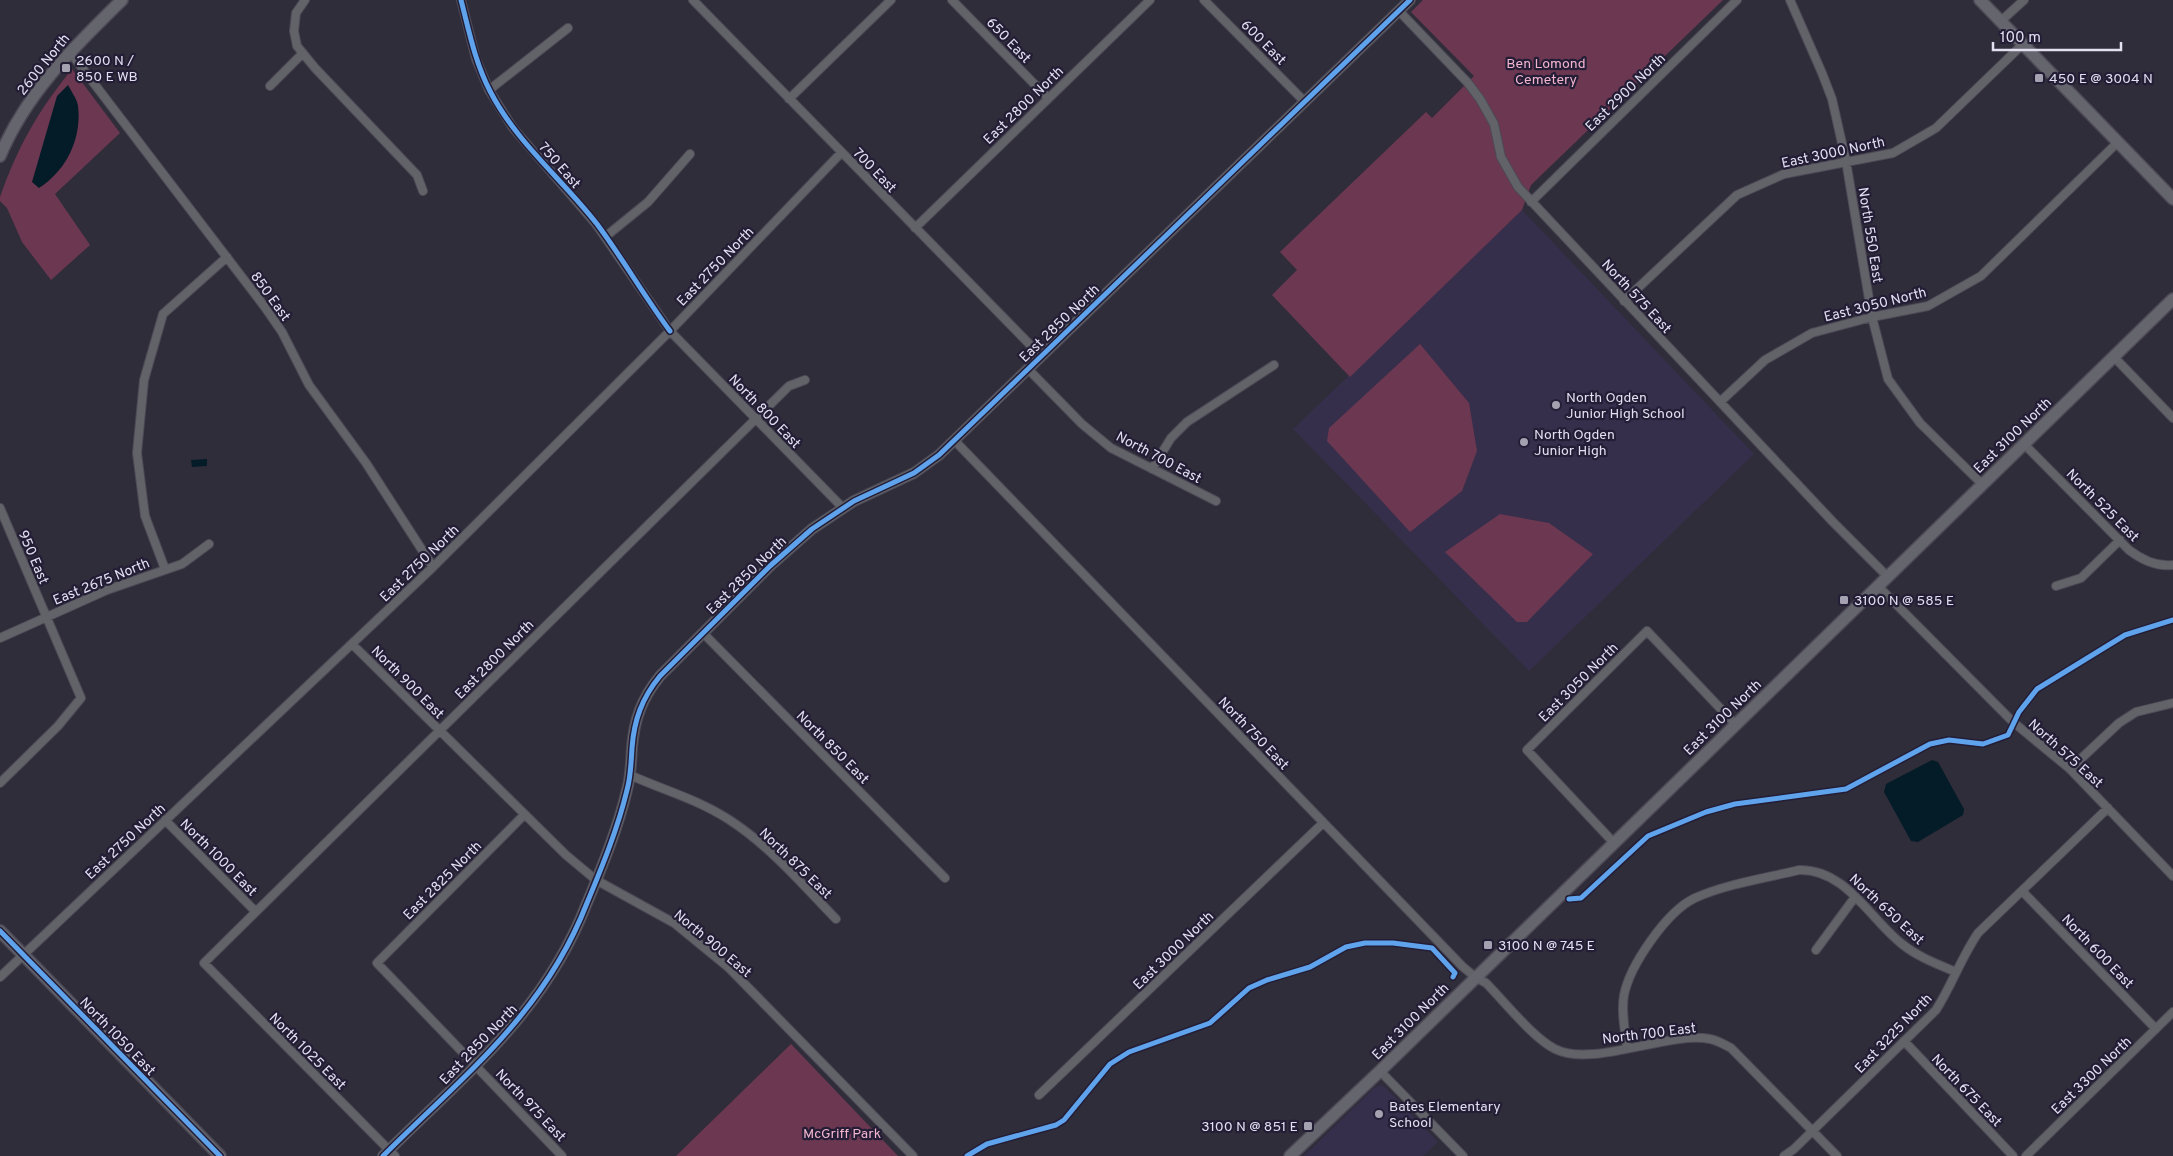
<svg xmlns="http://www.w3.org/2000/svg" width="2173" height="1156" font-family="Overpass,sans-serif">
<style>
.built{fill:#352f4c}
.green{fill:#6c3750}
.water{fill:#041b28}
.lines{fill:none;stroke-linecap:round;stroke-linejoin:round}
.minor-casing{stroke:#4d4a56;stroke-width:10}
.tertiary-casing{stroke:#4d4a56;stroke-width:12}
.secondary-casing{stroke:#4d4a56;stroke-width:14}
.minor{stroke:#626369;stroke-width:8}
.tertiary{stroke:#626369;stroke-width:10}
.secondary{stroke:#64656d;stroke-width:11}
.cycleway-casing{stroke:#231d36;stroke-width:8}
.cycleway{stroke:#60a3ed;stroke-width:5}
.poi-dot{fill:#a4a1b0;stroke:#231d36;stroke-width:2}
.labels{text-anchor:middle;stroke-width:4.5;stroke-linejoin:round;paint-order:stroke}
.street-label{font-size:14px;fill:#e2dff0;stroke:#231d36}
.poi-label{font-size:14px;fill:#e2dff0;stroke:#231d36;text-anchor:start}
.park-label{font-size:14px;fill:#f3b4cd;stroke:#231d36}
</style>
<rect width="100%" height="100%" fill="#302d3a"/>
<path class="built" d="M 1522,210 L 1754,454 L 1529,671 L 1293,429 Z
M 1380,1085 L 1385,1087 L 1438,1142 L 1423,1156 L 1304,1156 L 1375,1087 Z"/>
<path class="green" d="M 1423,0 L 1723,0 L 1531,185 L 1522,210 L 1350,377 L 1272,295 L 1297,270 L 1280,252 L 1426,112 L 1432,118 L 1474,76 L 1411,12 Z
M 72,69 L 120,133 L 55,194 L 90,245 L 51,280 L 22,242 L 7,208 L 0,201 L 0,197 C 19,144 37,113 72,69 Z
M 1420,344 L 1469,403 L 1477,451 L 1462,491 L 1410,532 L 1327,441 L 1329,428 Z
M 1500,514 L 1549,523 L 1593,554 L 1527,622 L 1517,622 L 1445,552 Z
M 791,1044 L 898,1156 L 676,1156 Z"/>
<path class="water" d="M 68,85 C 71,91 77,99 78,106 C 82,139 66,171 39,188 L 32,182 L 57,96 Z
M 207,459 L 207,466 L 192,467 L 191,460 Z
M 1932,760 L 1938,762 L 1964,809 L 1963,815 L 1918,842 L 1911,841 L 1884,792 L 1886,784 Z"/>
<g class="lines">
<defs>
<path id="minor" d="M 305,0 L 296,13 L 294,31 L 297,46 L 315,68 L 417,175 L 423,191
M 461,0 L 476,59 L 489,90 L 513,128 L 596,224 L 670,331 L 843,508
M 693,0 L 1041,356
M 952,0 L 1048,98
M 1204,0 L 1305,102
M 1790,0 L 1822,73 L 1832,99 L 1846,161 L 1872,317 L 1888,379 L 1920,423 L 1982,484
M 1399,11 L 1468,83 L 1480,99 L 1494,124 L 1501,157 L 1518,187 L 1833,522 L 1888,577
M 2001,21 L 2024,0
M 70,52 L 264,306 L 282,332 L 309,385 L 366,463 L 433,567
M 270,86 L 303,53
M 489,90 L 568,28
M 789,99 L 891,0
M 1531,202 L 1737,0
M 915,228 L 1150,0
M 605,237 L 648,202 L 690,154
M 1624,301 L 1737,195 L 1784,174 L 1893,153 L 1936,128 L 2023,44
M 2114,357 L 2173,418
M 1028,369 L 1082,424 L 1111,448 L 1216,501
M 1720,402 L 1765,360 L 1812,333 L 1872,317 L 1928,306 L 1981,276 L 2118,142
M 954,440 L 1462,966 L 1475,977 L 1486,983 C 1504,1001 1533,1038 1555,1049 C 1593,1068 1667,1031 1710,1039 C 1717,1040 1725,1045 1731,1048 L 1837,1156
M 2024,444 L 2129,550 C 2142,560 2156,567 2173,565
M 1152,469 L 1171,438 L 1187,422 L 1274,365
M 0,508 L 81,698 L 58,726 L 0,783
M 165,569 L 145,516 L 137,453 L 144,380 L 163,314 L 227,257
M 1878,586 L 2013,722 L 2070,769 L 2173,876
M 2056,586 L 2081,578 L 2120,540
M 703,633 L 945,878
M 0,638 L 107,590 L 182,564 L 209,544
M 352,644 L 566,855 L 596,880 L 674,923 L 729,968 L 913,1156
M 2070,769 L 2119,723 L 2136,712 L 2173,703
M 630,775 C 663,790 697,799 728,819 C 769,845 802,884 836,919
M 524,815 L 377,963 L 562,1156
M 165,820 L 256,912
M 1614,843 L 1527,750 L 1647,631 L 1736,725
M 2022,891 L 2156,1029
M 1816,950 L 1855,897
M 0,977 L 433,567 L 670,331 L 841,153
M 1904,1041 L 2013,1156
M 1627,1048 C 1625,1031 1621,1012 1624,995 C 1630,965 1667,911 1695,898 C 1726,884 1766,878 1799,870 C 1846,869 1869,918 1902,944 C 1918,957 1937,964 1956,972
M 1380,1071 L 1463,1156
M 1039,1095 L 1323,823
M 395,1156 L 204,963 L 789,386 L 805,380
M 1784,1156 L 1794,1149 L 1936,1010 C 1952,985 1961,958 1978,933 L 2108,808
M 2026,1156 L 2173,1012"/>
<path id="tertiary" d="M 383,1156 C 464,1075 544,1014 587,903 C 602,867 618,828 627,790 C 631,776 631,762 632,748 C 634,720 642,698 660,676 L 770,566 L 812,529 L 854,501 L 914,473 L 939,455 L 1410,0"/>
<path id="secondary" d="M 1980,0 L 2173,199
M 0,156 C 26,93 74,47 122,0
M 0,931 L 220,1156
M 1290,1156 L 1380,1071 L 2173,299"/>
</defs>
<use href="#minor" class="minor-casing"/>
<use href="#tertiary" class="tertiary-casing"/>
<use href="#secondary" class="secondary-casing"/>
<use href="#minor" class="minor"/>
<use href="#tertiary" class="tertiary"/>
<use href="#secondary" class="secondary"/>
<defs>
<path id="cycleway" d="M 461,0 C 469,31 475,62 490,91 C 516,142 562,179 597,224 C 623,259 644,296 670,331
M 1569,899 L 1581,898 L 1648,836 L 1706,812 L 1735,804 L 1846,789 L 1930,744 L 1949,740 L 1983,744 L 2008,735 L 2019,712 L 2037,689 L 2125,635 L 2173,620
M 0,931 L 220,1156
M 383,1156 C 464,1075 544,1014 587,903 C 602,867 618,828 627,790 C 631,776 631,762 632,748 C 634,720 642,698 660,676 L 770,566 L 812,529 L 854,501 L 914,473 L 939,455 L 1410,0
M 967,1156 L 987,1144 L 1056,1125 L 1064,1120 L 1110,1064 L 1129,1052 L 1210,1023 L 1249,988 L 1267,980 L 1310,967 L 1346,947 L 1365,943 L 1393,943 L 1432,948 L 1455,973 L 1453,977"/>
</defs>
<use href="#cycleway" class="cycleway-casing"/>
<use href="#cycleway" class="cycleway"/>
</g>
<g class="poi-dot">
<rect x="61" y="63" width="10" height="10" rx="2.5"/>
<rect x="2034" y="73" width="10" height="10" rx="2.5"/>
<circle cx="1556" cy="405" r="5"/>
<circle cx="1524" cy="442" r="5"/>
<rect x="1839" y="595" width="10" height="10" rx="2.5"/>
<rect x="1483" y="940" width="10" height="10" rx="2.5"/>
<circle cx="1379" cy="1114" r="5"/>
<rect x="1303" y="1121" width="10" height="10" rx="2.5"/>
</g>
<g class="labels">
<g class="street-label">
<text transform="translate(1009 40) rotate(46)" y="5">650 East</text>
<text transform="translate(1264 42) rotate(45)" y="5">600 East</text>
<text transform="translate(43 64) rotate(-51)" y="5">2600 North</text>
<text transform="translate(1625 92) rotate(-44)" y="5">East 2900 North</text>
<text transform="translate(1023 105) rotate(-44)" y="5">East 2800 North</text>
<text transform="translate(1833 152) rotate(-12)" y="5">East 3000 North</text>
<text transform="translate(560 165) rotate(49)" y="5">750 East</text>
<text transform="translate(875 170) rotate(46)" y="5">700 East</text>
<text transform="translate(1871 235) rotate(81)" y="5">North 550 East</text>
<text transform="translate(715 266) rotate(-46)" y="5">East 2750 North</text>
<text transform="translate(271 296) rotate(54)" y="5">850 East</text>
<text transform="translate(1637 296) rotate(47)" y="5">North 575 East</text>
<text transform="translate(1875 304) rotate(-14)" y="5">East 3050 North</text>
<text transform="translate(1059 323) rotate(-44)" y="5">East 2850 North</text>
<text transform="translate(765 411) rotate(46)" y="5">North 800 East</text>
<text transform="translate(2012 435) rotate(-44)" y="5">East 3100 North</text>
<text transform="translate(1159 457) rotate(28)" y="5">North 700 East</text>
<text transform="translate(2103 505) rotate(45)" y="5">North 525 East</text>
<text transform="translate(34 557) rotate(67)" y="5">950 East</text>
<text transform="translate(419 563) rotate(-44)" y="5">East 2750 North</text>
<text transform="translate(746 575) rotate(-44)" y="5">East 2850 North</text>
<text transform="translate(101 581) rotate(-22)" y="5">East 2675 North</text>
<text transform="translate(494 659) rotate(-45)" y="5">East 2800 North</text>
<text transform="translate(408 682) rotate(45)" y="5">North 900 East</text>
<text transform="translate(1578 682) rotate(-45)" y="5">East 3050 North</text>
<text transform="translate(1722 717) rotate(-44)" y="5">East 3100 North</text>
<text transform="translate(1254 733) rotate(46)" y="5">North 750 East</text>
<text transform="translate(833 747) rotate(45)" y="5">North 850 East</text>
<text transform="translate(2066 753) rotate(42)" y="5">North 575 East</text>
<text transform="translate(125 841) rotate(-43)" y="5">East 2750 North</text>
<text transform="translate(219 857) rotate(45)" y="5">North 1000 East</text>
<text transform="translate(796 863) rotate(44)" y="5">North 875 East</text>
<text transform="translate(442 880) rotate(-45)" y="5">East 2825 North</text>
<text transform="translate(1887 909) rotate(43)" y="5">North 650 East</text>
<text transform="translate(713 943) rotate(40)" y="5">North 900 East</text>
<text transform="translate(1173 950) rotate(-44)" y="5">East 3000 North</text>
<text transform="translate(2098 951) rotate(46)" y="5">North 600 East</text>
<text transform="translate(1410 1021) rotate(-45)" y="5">East 3100 North</text>
<text transform="translate(1649 1033) rotate(-7)" y="5">North 700 East</text>
<text transform="translate(1893 1033) rotate(-46)" y="5">East 3225 North</text>
<text transform="translate(118 1036) rotate(46)" y="5">North 1050 East</text>
<text transform="translate(478 1044) rotate(-46)" y="5">East 2850 North</text>
<text transform="translate(308 1051) rotate(45)" y="5">North 1025 East</text>
<text transform="translate(2091 1075) rotate(-44)" y="5">East 3300 North</text>
<text transform="translate(1967 1090) rotate(46)" y="5">North 675 East</text>
<text transform="translate(531 1105) rotate(46)" y="5">North 975 East</text>
</g>
<g class="poi-label">
<text x="76" y="65">2600 N /<tspan x="76" dy="16">850 E WB</tspan></text>
<text x="2049" y="83">450 E @ 3004 N</text>
<text x="1566" y="402">North Ogden<tspan x="1566" dy="16">Junior High School</tspan></text>
<text x="1534" y="439">North Ogden<tspan x="1534" dy="16">Junior High</tspan></text>
<text x="1854" y="605">3100 N @ 585 E</text>
<text x="1498" y="950">3100 N @ 745 E</text>
<text x="1389" y="1111">Bates Elementary<tspan x="1389" dy="16">School</tspan></text>
<text x="1298" y="1131" text-anchor="end">3100 N @ 851 E</text>
</g>
<g class="park-label">
<text x="1546" y="68">Ben Lomond<tspan x="1546" dy="16">Cemetery</tspan></text>
<text x="842" y="1138">McGriff Park</text>
</g>
</g>
<path d="M1993 42v8h128v-8" fill="none" stroke="#e2dff0" stroke-width="2.5"/>
<text x="2000" y="42" font-size="15" fill="#e2dff0" stroke="#231d36" stroke-width="4" paint-order="stroke">100 m</text>
</svg>
